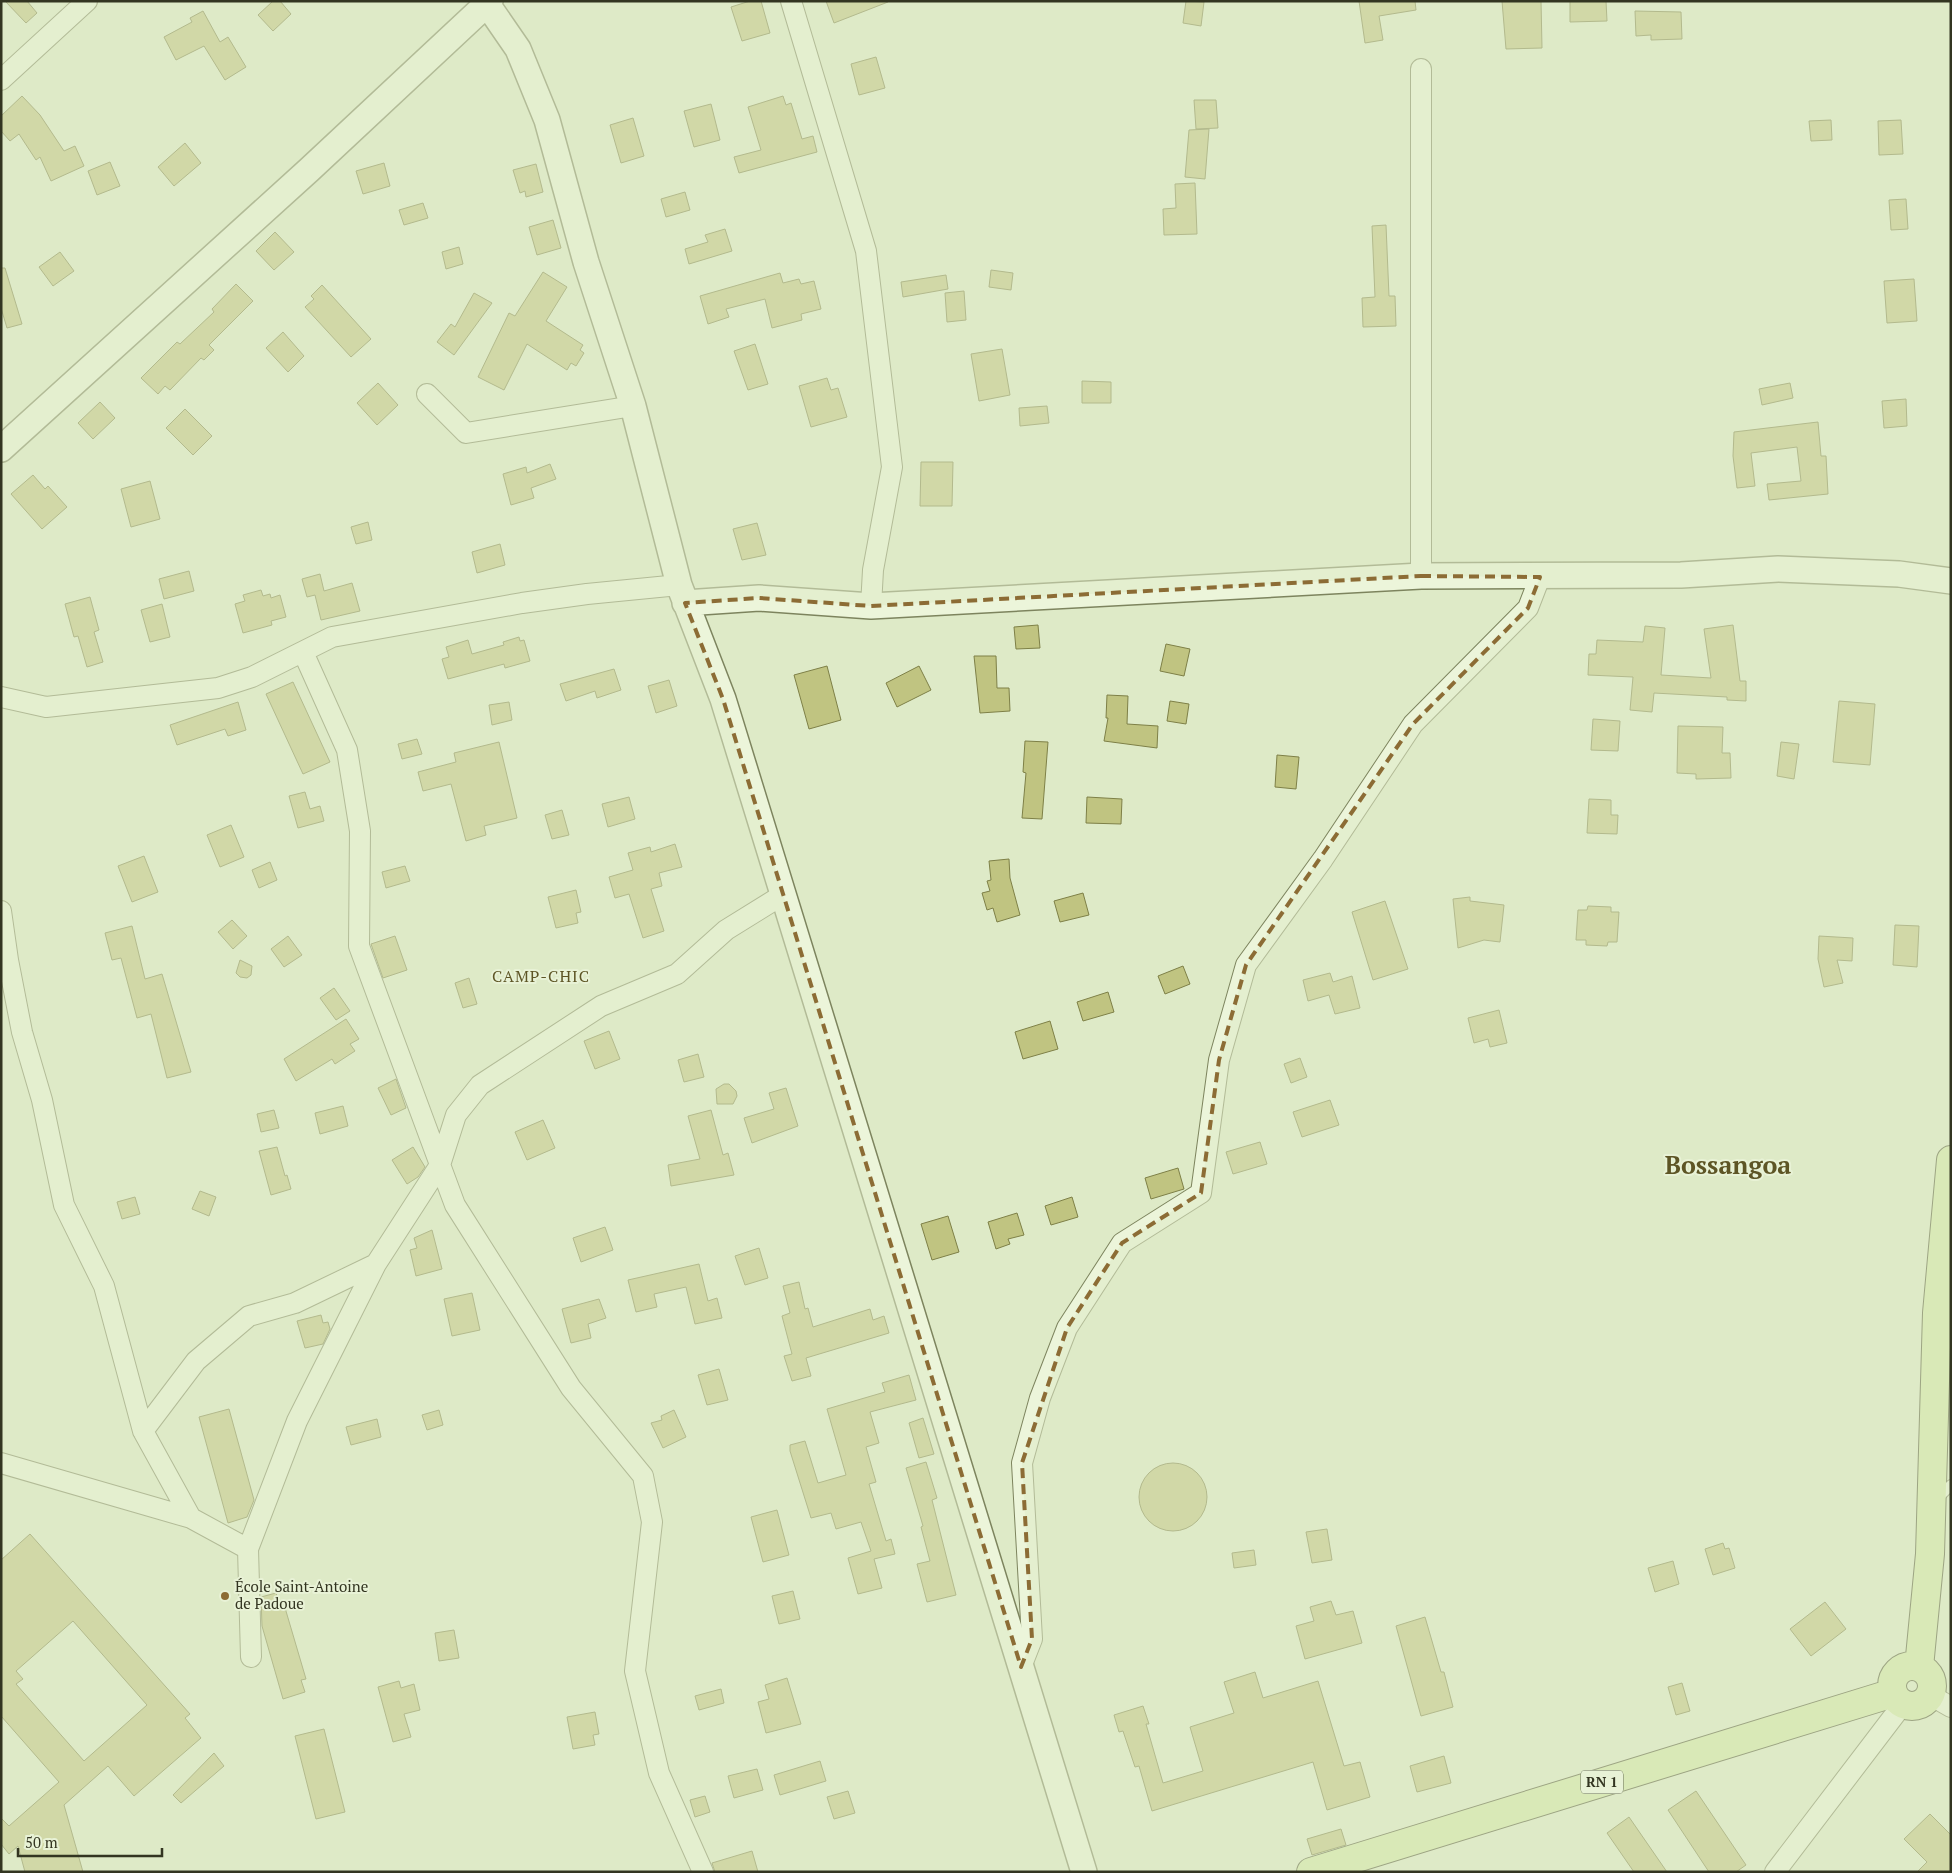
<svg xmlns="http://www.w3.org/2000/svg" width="1952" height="1873" font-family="'PT Serif',serif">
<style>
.building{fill:#c0c481;stroke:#7e8047;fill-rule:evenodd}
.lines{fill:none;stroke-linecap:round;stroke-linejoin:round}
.service-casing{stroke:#7d845e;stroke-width:12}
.minor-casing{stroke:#7d845e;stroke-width:22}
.tertiary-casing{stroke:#7d845e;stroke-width:28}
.primary-casing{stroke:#4e5232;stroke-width:30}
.service{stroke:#ecf5da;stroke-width:10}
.minor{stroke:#ecf5da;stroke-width:20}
.tertiary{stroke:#ecf5da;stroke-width:25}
.primary{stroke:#d2e8a4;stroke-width:28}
.marked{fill:none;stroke:#8c6c35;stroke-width:4;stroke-dasharray:10 6;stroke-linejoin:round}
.poi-dot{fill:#8c6c35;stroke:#e8f2d6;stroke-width:2}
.labels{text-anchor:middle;stroke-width:4;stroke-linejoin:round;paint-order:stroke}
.shield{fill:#e8f2d6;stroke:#696e57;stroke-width:1}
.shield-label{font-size:14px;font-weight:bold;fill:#333521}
.poi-label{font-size:15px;fill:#333521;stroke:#e8f2d6;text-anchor:start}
.neighbourhood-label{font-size:16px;letter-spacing:1px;fill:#5d5525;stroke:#e8f2d6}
.town-label{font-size:25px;font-weight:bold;fill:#5d5525;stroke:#e8f2d6}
</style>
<rect width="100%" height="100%" fill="#deeac7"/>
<path class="building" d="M 5,1 L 27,1 L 37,13 L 26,23 Z
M 273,1 L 280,1 L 291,14 L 273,31 L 258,15 Z
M 750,1 L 761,1 L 770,33 L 742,41 L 731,7 Z
M 826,1 L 888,1 L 888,2 L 834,23 Z
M 1186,1 L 1204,2 L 1201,26 L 1183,23 Z
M 1359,1 L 1415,1 L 1416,10 L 1379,16 L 1383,40 L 1365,43 Z
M 1502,1 L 1541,1 L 1542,48 L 1506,49 Z
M 1570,1 L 1606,1 L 1607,21 L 1570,22 Z
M 203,11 L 220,42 L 228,37 L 246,67 L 225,80 L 204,46 L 176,60 L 164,37 L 192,22 L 190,18 Z
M 1635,11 L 1681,12 L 1682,39 L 1651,40 L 1651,35 L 1636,36 Z
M 876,57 L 885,88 L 859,95 L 851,64 Z
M 22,96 L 40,115 L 64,151 L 75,146 L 84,166 L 51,181 L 40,157 L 36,160 L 19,134 L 10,141 L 1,131 L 1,116 Z
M 783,96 L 786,105 L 791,103 L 802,139 L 813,136 L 817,152 L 739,173 L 734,157 L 761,150 L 748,107 Z
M 1194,100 L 1216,100 L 1218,128 L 1196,129 Z
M 711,104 L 720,140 L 694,147 L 684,111 Z
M 633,118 L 644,156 L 621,163 L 610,125 Z
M 1831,120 L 1832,140 L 1811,141 L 1809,121 Z
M 1901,120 L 1903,154 L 1879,155 L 1878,121 Z
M 1209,129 L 1205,179 L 1185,177 L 1189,130 Z
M 185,143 L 201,163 L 174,186 L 158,167 Z
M 110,162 L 120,186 L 97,195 L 88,171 Z
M 384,163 L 390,186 L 363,194 L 356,171 Z
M 536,164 L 543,192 L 526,197 L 525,191 L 520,193 L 513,170 Z
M 1195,183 L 1197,234 L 1164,235 L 1163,209 L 1176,208 L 1175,184 Z
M 685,192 L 690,210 L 666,217 L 661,199 Z
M 1906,199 L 1908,229 L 1891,230 L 1889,200 Z
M 423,203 L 428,218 L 404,225 L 399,210 Z
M 553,220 L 561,248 L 537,255 L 529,227 Z
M 1386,225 L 1389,296 L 1395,296 L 1396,326 L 1363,327 L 1362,298 L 1375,297 L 1372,226 Z
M 725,229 L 732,251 L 689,264 L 685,249 L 708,242 L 705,235 Z
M 275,232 L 294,252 L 274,270 L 256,251 Z
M 459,247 L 463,264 L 446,269 L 442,252 Z
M 60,252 L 74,271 L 53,286 L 39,267 Z
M 1,268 L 5,268 L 22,324 L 7,328 L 1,308 Z
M 991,270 L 1013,273 L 1011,290 L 989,287 Z
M 543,272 L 567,287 L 546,321 L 583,345 L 580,350 L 584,353 L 576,366 L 571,363 L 567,370 L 527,344 L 504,390 L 478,377 L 509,313 L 515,316 Z
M 780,273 L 783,283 L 799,279 L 801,284 L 814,281 L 821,309 L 801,314 L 802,320 L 772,328 L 765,299 L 726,309 L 729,317 L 708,324 L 700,296 Z
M 946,275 L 948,289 L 903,297 L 901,282 Z
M 1914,279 L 1917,321 L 1887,323 L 1884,281 Z
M 236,284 L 253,301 L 209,345 L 214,350 L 204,360 L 201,358 L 170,390 L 165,386 L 158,394 L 141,378 L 177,342 L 180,344 L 214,312 L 212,309 Z
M 322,285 L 371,339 L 351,357 L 305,307 L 314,299 L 311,296 Z
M 964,291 L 966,320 L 947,322 L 945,293 Z
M 474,293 L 492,303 L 454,355 L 437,342 L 451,324 L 455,327 Z
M 283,332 L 304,356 L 288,372 L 266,348 Z
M 755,344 L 768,384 L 748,390 L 734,351 Z
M 1002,349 L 1010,395 L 979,401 L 971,354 Z
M 827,378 L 831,390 L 838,388 L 847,417 L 811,427 L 799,386 Z
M 1082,381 L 1111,382 L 1111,403 L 1082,403 Z
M 378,383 L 398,405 L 377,425 L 357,403 Z
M 1790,383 L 1793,398 L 1762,405 L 1759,389 Z
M 1906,399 L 1907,426 L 1884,428 L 1882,401 Z
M 100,402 L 115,418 L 93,439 L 78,423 Z
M 1047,406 L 1049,423 L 1020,426 L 1019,408 Z
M 185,409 L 212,436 L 193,455 L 166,428 Z
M 1818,422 L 1821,456 L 1826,456 L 1828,494 L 1769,500 L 1767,484 L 1801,481 L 1797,447 L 1751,453 L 1755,486 L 1737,488 L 1733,456 L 1734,432 Z
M 921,462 L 953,462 L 952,506 L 920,506 Z
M 550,464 L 556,479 L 531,488 L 534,498 L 511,505 L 503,474 L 526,467 L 527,473 Z
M 33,475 L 45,489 L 48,486 L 67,507 L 42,529 L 11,494 Z
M 150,481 L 160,519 L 131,527 L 121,489 Z
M 368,522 L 372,540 L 356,544 L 351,527 Z
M 757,523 L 766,555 L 742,560 L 733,529 Z
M 500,544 L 505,565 L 477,573 L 472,552 Z
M 189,571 L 194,591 L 164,599 L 159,579 Z
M 320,574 L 324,591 L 352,583 L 360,611 L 321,620 L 315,595 L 307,597 L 302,579 Z
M 261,590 L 263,596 L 270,594 L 271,598 L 280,595 L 286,617 L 271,621 L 272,625 L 243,633 L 235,604 L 245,601 L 243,595 Z
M 90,597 L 99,630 L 94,632 L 103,662 L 87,667 L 78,636 L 74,637 L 65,604 Z
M 162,604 L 170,637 L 150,642 L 141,610 Z
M 1038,625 L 1040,648 L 1016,649 L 1014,627 Z
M 1733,625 L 1740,681 L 1746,681 L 1746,701 L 1727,700 L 1727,697 L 1654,693 L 1652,712 L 1630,710 L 1633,677 L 1588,675 L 1589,654 L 1596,654 L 1597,640 L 1643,642 L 1645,626 L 1665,628 L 1661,675 L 1711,678 L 1704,629 Z
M 519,637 L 520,641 L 524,640 L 530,661 L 505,668 L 504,664 L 448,679 L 442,659 L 449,657 L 446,647 L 468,640 L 472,654 L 504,645 L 503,642 Z
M 1166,644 L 1190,649 L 1184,676 L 1160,671 Z
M 974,656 L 996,656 L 997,688 L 1009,688 L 1010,711 L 980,713 Z
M 827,666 L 841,720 L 809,729 L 794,675 Z
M 919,666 L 931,690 L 897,707 L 886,683 Z
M 614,669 L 621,690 L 597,698 L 595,691 L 566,701 L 560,684 Z
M 669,680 L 677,706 L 656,713 L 648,686 Z
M 293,682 L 330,762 L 303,774 L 266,694 Z
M 1107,695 L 1128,696 L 1127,724 L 1158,726 L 1157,748 L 1104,741 L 1108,718 L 1106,718 Z
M 1170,701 L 1189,704 L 1186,724 L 1167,721 Z
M 1839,701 L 1875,704 L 1870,765 L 1833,762 Z
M 238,702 L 246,730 L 228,736 L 225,729 L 177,745 L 170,725 Z
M 509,702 L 512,720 L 492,725 L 489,705 Z
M 1593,719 L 1620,721 L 1618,751 L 1591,750 Z
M 1678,726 L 1723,727 L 1722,753 L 1730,753 L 1731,778 L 1696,779 L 1696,774 L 1677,773 Z
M 417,739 L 422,754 L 402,759 L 398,744 Z
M 1025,741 L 1048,742 L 1042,819 L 1022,818 L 1026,773 L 1023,772 Z
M 499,742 L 517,818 L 484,826 L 486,835 L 466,841 L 451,784 L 423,791 L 418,772 L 456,762 L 454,753 Z
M 1781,742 L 1799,744 L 1794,779 L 1777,776 Z
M 1277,755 L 1299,757 L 1296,789 L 1275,787 Z
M 305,792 L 310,809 L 320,806 L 324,821 L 298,828 L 289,796 Z
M 629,797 L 635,819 L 608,827 L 602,804 Z
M 1087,797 L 1122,799 L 1121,824 L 1086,823 Z
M 1589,799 L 1611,800 L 1611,815 L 1618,815 L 1617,834 L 1587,833 Z
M 562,810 L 569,835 L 552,839 L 545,815 Z
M 231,825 L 244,857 L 220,867 L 207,835 Z
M 675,844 L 682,867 L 659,873 L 662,886 L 651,889 L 664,931 L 643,938 L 629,894 L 615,898 L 609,877 L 633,870 L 628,853 L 650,847 L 651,852 Z
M 144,856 L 158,892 L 132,902 L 118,866 Z
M 1009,859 L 1010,878 L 1020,915 L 997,922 L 993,908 L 987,910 L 982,893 L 990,891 L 987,881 L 991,880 L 989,861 Z
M 270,862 L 277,880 L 259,888 L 252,870 Z
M 405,866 L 410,881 L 386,888 L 382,872 Z
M 576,890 L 581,912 L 576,913 L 578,923 L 556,928 L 548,897 Z
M 1083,893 L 1089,915 L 1060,922 L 1054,901 Z
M 1470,897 L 1470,901 L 1504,905 L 1500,942 L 1484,940 L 1458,948 L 1453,899 Z
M 1385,901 L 1408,969 L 1373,980 L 1352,912 Z
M 1588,906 L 1611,907 L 1611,912 L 1619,912 L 1617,942 L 1608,942 L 1607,946 L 1586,945 L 1586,940 L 1576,940 L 1578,910 L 1587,910 Z
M 232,920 L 247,936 L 233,949 L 218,932 Z
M 1895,925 L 1919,926 L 1917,967 L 1893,965 Z
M 132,926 L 145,979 L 162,974 L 191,1072 L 167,1078 L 151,1014 L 137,1018 L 121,958 L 112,960 L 105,933 Z
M 288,936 L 302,955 L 284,967 L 271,949 Z
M 395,936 L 407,970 L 383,978 L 371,944 Z
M 1819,936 L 1853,938 L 1852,961 L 1837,960 L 1843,983 L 1824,987 L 1818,959 Z
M 240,960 L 252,966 L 251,975 L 247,978 L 240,977 L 236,973 Z
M 1183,966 L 1190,984 L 1165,994 L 1158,976 Z
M 1330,973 L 1333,982 L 1352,976 L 1360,1008 L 1335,1014 L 1329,995 L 1308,1001 L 1303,980 Z
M 469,978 L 477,1004 L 463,1008 L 455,983 Z
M 334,988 L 350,1011 L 336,1020 L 320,998 Z
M 1108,992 L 1114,1012 L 1083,1021 L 1077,1002 Z
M 1499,1010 L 1507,1043 L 1490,1047 L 1488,1039 L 1474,1043 L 1468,1018 Z
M 346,1019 L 359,1039 L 350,1044 L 355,1051 L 335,1064 L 332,1059 L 296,1081 L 284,1059 Z
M 1050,1021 L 1058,1049 L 1023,1059 L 1015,1032 Z
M 609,1031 L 620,1059 L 595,1069 L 584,1041 Z
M 698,1054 L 704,1077 L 684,1082 L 678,1060 Z
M 1300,1058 L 1307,1077 L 1291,1083 L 1284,1064 Z
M 396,1079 L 406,1108 L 391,1115 L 378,1088 Z
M 724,1084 L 729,1084 L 736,1091 L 737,1096 L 733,1104 L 717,1104 L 716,1089 Z
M 786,1088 L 798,1126 L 752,1143 L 744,1118 L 774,1109 L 769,1093 Z
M 1330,1100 L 1339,1125 L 1302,1137 L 1293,1112 Z
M 343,1106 L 348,1126 L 320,1134 L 315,1113 Z
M 274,1110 L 279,1128 L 261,1132 L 257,1114 Z
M 711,1110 L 723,1155 L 728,1153 L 734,1175 L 671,1186 L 668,1165 L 700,1159 L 688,1116 Z
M 543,1120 L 555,1148 L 527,1160 L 515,1132 Z
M 1260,1142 L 1267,1164 L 1233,1174 L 1226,1152 Z
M 277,1147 L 285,1176 L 287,1175 L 291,1189 L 271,1195 L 259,1151 Z
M 413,1147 L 425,1167 L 418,1177 L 407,1184 L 392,1160 Z
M 1178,1168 L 1184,1189 L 1151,1199 L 1145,1178 Z
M 200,1191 L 216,1197 L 209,1216 L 192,1209 Z
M 135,1197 L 140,1214 L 122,1219 L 117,1202 Z
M 1072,1197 L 1078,1217 L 1051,1225 L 1045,1206 Z
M 1017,1213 L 1024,1235 L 1008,1239 L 1010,1244 L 996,1249 L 988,1222 Z
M 948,1216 L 959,1252 L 932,1260 L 921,1224 Z
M 605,1227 L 613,1250 L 581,1262 L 573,1238 Z
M 432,1230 L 442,1269 L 416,1276 L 410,1250 L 417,1248 L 414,1238 Z
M 759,1248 L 768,1278 L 745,1285 L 735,1256 Z
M 699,1264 L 708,1301 L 717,1298 L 722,1318 L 695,1324 L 686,1287 L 654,1294 L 657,1307 L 636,1312 L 628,1280 Z
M 799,1282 L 805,1309 L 808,1308 L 813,1327 L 870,1309 L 873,1320 L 884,1316 L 889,1333 L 806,1358 L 811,1376 L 792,1381 L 784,1356 L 792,1354 L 782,1316 L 790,1313 L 783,1286 Z
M 472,1293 L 480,1330 L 452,1336 L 444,1299 Z
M 599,1299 L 606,1318 L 588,1324 L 591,1338 L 571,1343 L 562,1309 Z
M 321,1315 L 323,1323 L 328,1322 L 330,1329 L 323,1344 L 305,1348 L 297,1321 Z
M 719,1369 L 728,1400 L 707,1405 L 698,1375 Z
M 909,1375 L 916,1400 L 870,1412 L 879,1443 L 866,1447 L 876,1482 L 869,1484 L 886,1541 L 891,1539 L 895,1554 L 874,1559 L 882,1588 L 858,1594 L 848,1558 L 871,1551 L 861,1522 L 836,1529 L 831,1513 L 811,1518 L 790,1451 L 790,1445 L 805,1441 L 818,1483 L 846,1475 L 827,1409 L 885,1392 L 882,1383 Z
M 229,1409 L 254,1500 L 247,1517 L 228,1523 L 199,1417 Z
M 439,1410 L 443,1425 L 427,1430 L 422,1415 Z
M 674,1410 L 686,1437 L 663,1448 L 651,1423 L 662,1420 L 661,1416 Z
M 923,1418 L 934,1454 L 919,1458 L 909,1423 Z
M 377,1419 L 381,1437 L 351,1445 L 346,1427 Z
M 926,1462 L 937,1498 L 932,1500 L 956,1595 L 927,1602 L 917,1564 L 930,1561 L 921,1527 L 923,1526 L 906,1468 Z
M1139 1497a34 34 0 1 1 68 0a34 34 0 1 1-68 0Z
M 777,1510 L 789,1555 L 763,1562 L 751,1517 Z
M 1327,1529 L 1332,1560 L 1312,1563 L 1306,1532 Z
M 30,1534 L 190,1714 L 185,1718 L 201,1738 L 134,1796 L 108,1766 L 64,1805 L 83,1872 L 25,1872 L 18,1846 L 9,1854 L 1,1844 L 1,1818 L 9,1826 L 59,1782 L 1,1716 L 1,1560 ZM 73,1621 L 147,1705 L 84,1761 L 16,1684 L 23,1679 L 16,1671 Z
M 1723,1543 L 1725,1549 L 1729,1548 L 1735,1568 L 1713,1575 L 1705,1549 Z
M 1254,1550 L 1256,1565 L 1234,1568 L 1232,1553 Z
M 1673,1561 L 1679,1584 L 1655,1592 L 1648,1568 Z
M 793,1591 L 800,1619 L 779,1624 L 772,1596 Z
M 276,1593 L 279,1603 L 283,1601 L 306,1679 L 301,1680 L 305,1692 L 283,1699 L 262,1626 L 261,1597 Z
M 1331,1601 L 1336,1615 L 1353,1611 L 1362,1643 L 1305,1659 L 1296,1626 L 1314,1621 L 1310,1607 Z
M 1825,1602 L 1846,1629 L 1811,1656 L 1790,1629 Z
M 1425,1617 L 1441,1672 L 1444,1672 L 1453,1707 L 1421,1716 L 1396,1626 Z
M 454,1630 L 459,1658 L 439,1661 L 435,1633 Z
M 1255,1672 L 1263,1698 L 1318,1681 L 1344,1766 L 1360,1762 L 1370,1797 L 1327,1810 L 1313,1762 L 1152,1811 L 1139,1766 L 1135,1767 L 1123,1731 L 1119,1732 L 1114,1715 L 1143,1706 L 1149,1724 L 1146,1724 L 1163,1783 L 1203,1771 L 1190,1727 L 1234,1713 L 1224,1682 Z
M 787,1678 L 801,1724 L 766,1733 L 758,1702 L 769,1699 L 765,1685 Z
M 399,1681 L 401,1688 L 414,1684 L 420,1710 L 404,1714 L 411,1737 L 393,1742 L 378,1687 Z
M 1682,1683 L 1690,1711 L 1676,1715 L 1668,1687 Z
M 721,1689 L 724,1703 L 699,1710 L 695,1696 Z
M 595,1712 L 599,1734 L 593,1735 L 595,1745 L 573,1749 L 567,1717 Z
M 324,1729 L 345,1812 L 316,1819 L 295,1736 Z
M 214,1753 L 224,1766 L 181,1803 L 173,1795 Z
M 1444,1756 L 1451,1783 L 1417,1792 L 1410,1766 Z
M 820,1761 L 826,1781 L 780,1795 L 774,1775 Z
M 757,1769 L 763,1790 L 734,1798 L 728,1776 Z
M 848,1791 L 855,1813 L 834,1819 L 827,1797 Z
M 1696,1791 L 1746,1865 L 1736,1872 L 1709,1872 L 1668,1810 Z
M 705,1796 L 710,1812 L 695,1817 L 690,1800 Z
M 1930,1814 L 1951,1835 L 1951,1872 L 1917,1872 L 1927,1862 L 1904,1839 Z
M 1629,1817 L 1667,1872 L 1634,1872 L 1607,1833 Z
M 1341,1829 L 1346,1845 L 1312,1855 L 1307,1839 Z
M 752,1851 L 758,1872 L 715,1872 L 712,1863 Z"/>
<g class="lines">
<defs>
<path id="service" d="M 1937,1499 L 1951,1485"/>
<path id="minor" d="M 791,1 L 866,251 L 892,467 L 873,570 L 871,606
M 1,80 L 87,1
M 427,394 L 466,433 L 633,406
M 1421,576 L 1421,69
M 303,652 L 347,750 L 360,831 L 359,946 L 455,1205 L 571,1388 L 643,1476 L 652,1522 L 635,1671 L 659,1773 L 703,1872
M 1,697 L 46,707 L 218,688 L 252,677 L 332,637 L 522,603 L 587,594 L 679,585
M 1,911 L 8,960 L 22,1032 L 42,1100 L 64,1205 L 104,1286 L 143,1431 L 191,1518 L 248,1549
M 143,1431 L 196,1361 L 249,1316 L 295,1303 L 376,1264
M 1,1463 L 191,1518
M 251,1657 L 248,1549 L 297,1421 L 376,1264 L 440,1165 L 456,1115 L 480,1085 L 601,1006 L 677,974 L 726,930 L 784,894
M 1021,1667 L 1032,1639 L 1022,1463 L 1040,1398 L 1067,1328 L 1122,1243 L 1201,1193 L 1219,1060 L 1246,965 L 1323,859 L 1413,724 L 1528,608 L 1540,577
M 1930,1695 L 1951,1707
M 1775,1872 L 1903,1704"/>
<path id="tertiary" d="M 487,4 L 518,49 L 547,120 L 586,262 L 633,406 L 679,585 L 723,699 L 1084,1872
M 1,449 L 309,170 L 490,1
M 685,603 L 759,598 L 871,606 L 1421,576 L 1681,575 L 1778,569 L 1899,574 L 1951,581"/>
<path id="primary" d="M1892 1686a20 20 0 1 1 40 0a20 20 0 1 1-40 0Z
M 1919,1667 L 1930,1554 L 1937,1313 L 1951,1160
M 1311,1872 L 1893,1693"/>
</defs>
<use href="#service" class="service-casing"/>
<use href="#minor" class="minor-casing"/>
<use href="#tertiary" class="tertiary-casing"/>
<use href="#primary" class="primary-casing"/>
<use href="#service" class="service"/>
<use href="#minor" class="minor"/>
<use href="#tertiary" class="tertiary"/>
<use href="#primary" class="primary"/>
</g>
<path d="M0 0H1952V1873H0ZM 1421,576 L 1540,577 L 1528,608 L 1413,724 L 1246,965 L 1219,1060 L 1201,1193 L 1122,1243 L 1067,1328 L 1022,1463 L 1032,1639 L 1021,1667 L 723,699 L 685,603 L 759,598 L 871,606 Z" fill="#deeac7" fill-opacity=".55" fill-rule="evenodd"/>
<path class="marked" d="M 1421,576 L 1540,577 L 1528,608 L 1413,724 L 1246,965 L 1219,1060 L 1201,1193 L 1122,1243 L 1067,1328 L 1022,1463 L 1032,1639 L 1021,1667 L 723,699 L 685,603 L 759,598 L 871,606 Z"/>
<circle class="poi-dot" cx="225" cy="1596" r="5"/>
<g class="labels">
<rect class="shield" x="1581" y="1770.5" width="42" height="23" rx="4"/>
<g class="shield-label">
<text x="1602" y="1787">RN 1</text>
</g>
<g class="poi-label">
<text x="235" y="1592">École Saint-Antoine<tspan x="235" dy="17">de Padoue</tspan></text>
</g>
<g class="neighbourhood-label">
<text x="541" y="982">CAMP-CHIC</text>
</g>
<g class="town-label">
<text x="1728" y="1174">Bossangoa</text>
</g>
</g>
<rect width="1952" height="1873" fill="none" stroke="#333521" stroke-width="5"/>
<path d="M18 1848v8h144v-8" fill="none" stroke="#333521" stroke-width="2.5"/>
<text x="25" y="1848" font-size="15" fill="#333521" stroke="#e8f2d6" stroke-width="4" paint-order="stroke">50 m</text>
</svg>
